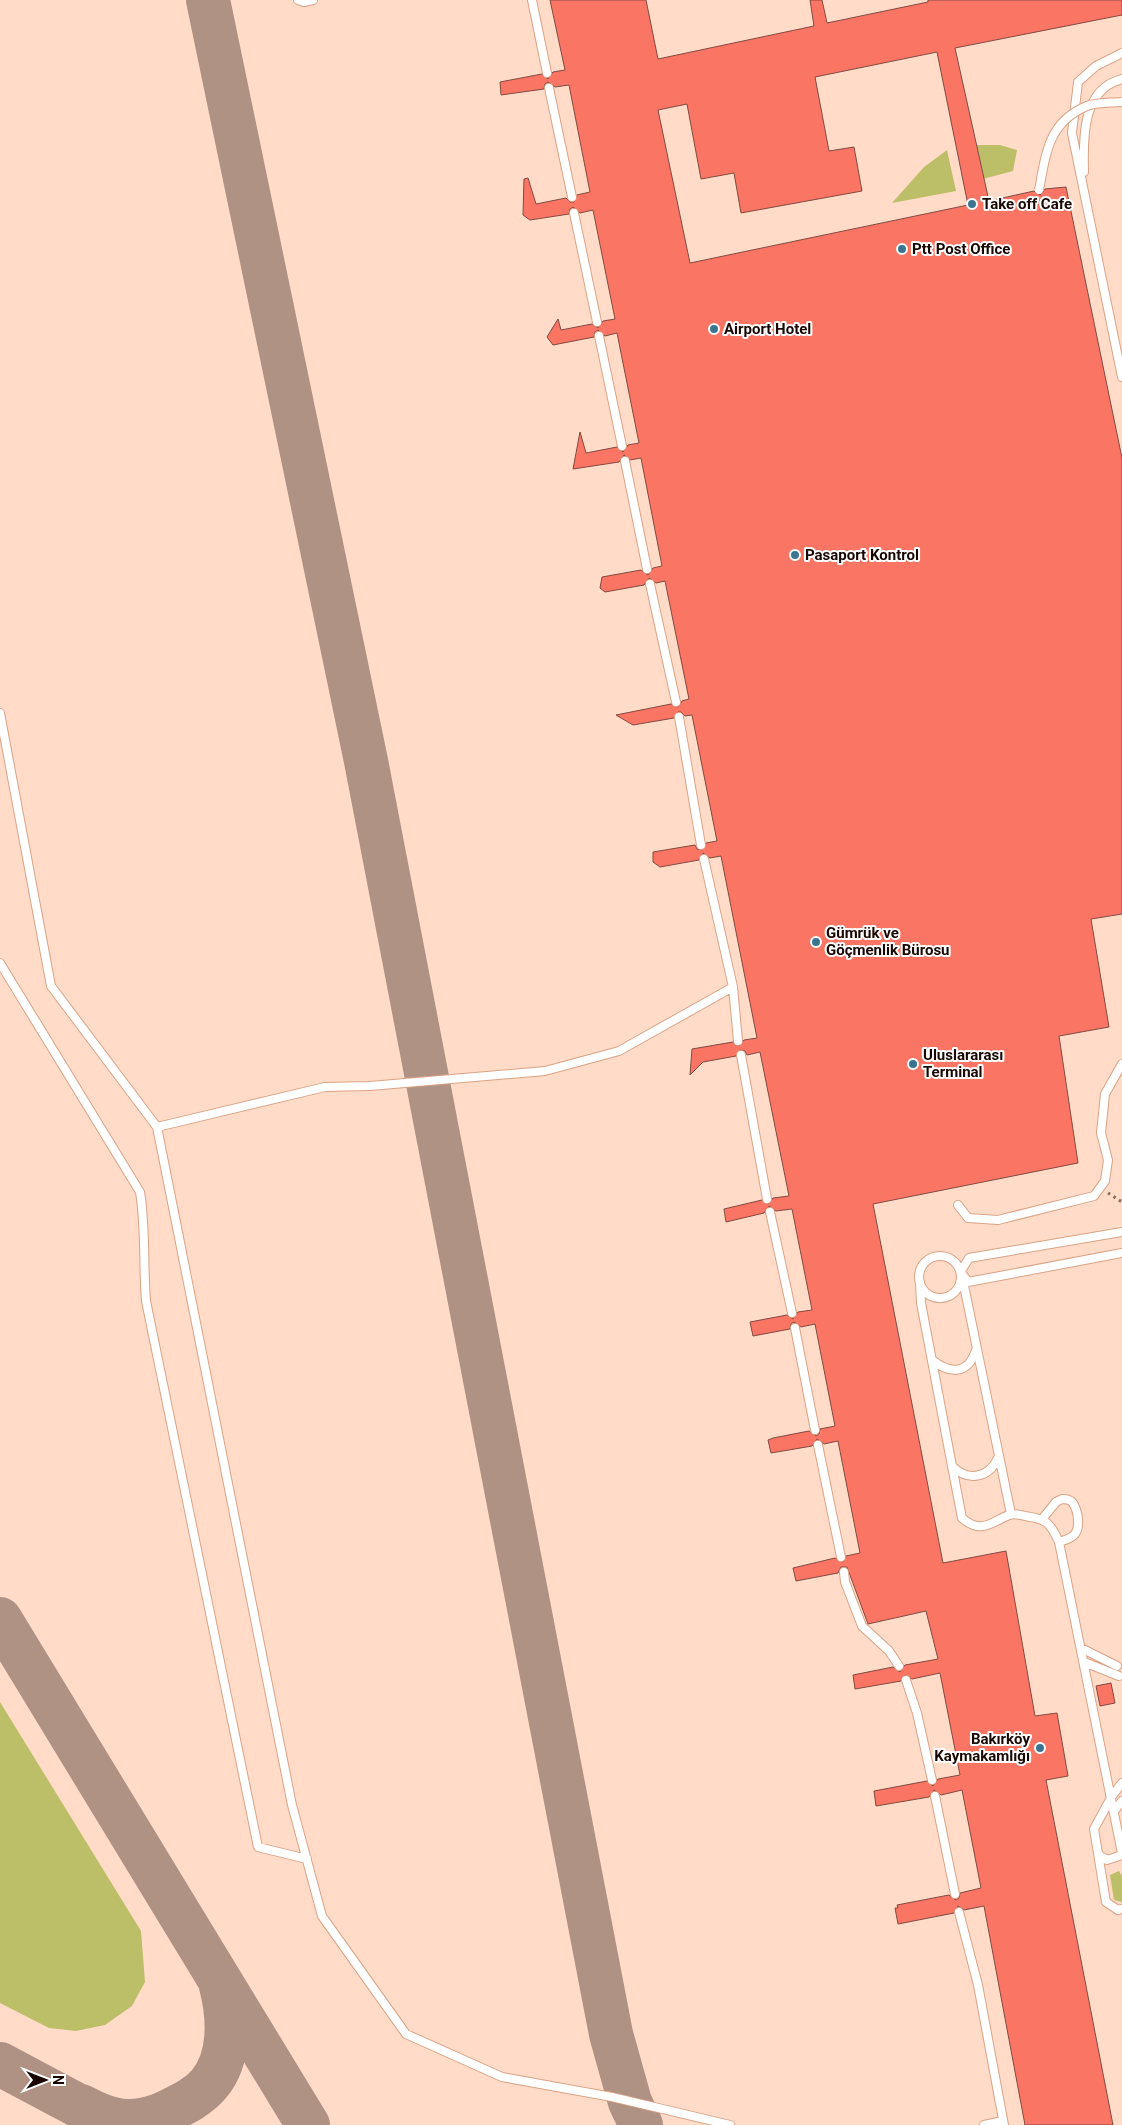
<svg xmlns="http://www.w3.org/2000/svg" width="1122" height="2125" font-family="Roboto,sans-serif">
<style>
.green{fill:#bdbe68}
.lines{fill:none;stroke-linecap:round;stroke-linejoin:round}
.taxiway{stroke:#b09284;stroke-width:44}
.building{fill:#fb7564;stroke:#824a41;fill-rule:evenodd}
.service-casing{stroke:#dba385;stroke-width:10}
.path{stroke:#896e62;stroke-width:3;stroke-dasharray:2.5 4;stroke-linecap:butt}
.service{stroke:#fff;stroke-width:8}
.service-bridge-casing{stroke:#dba385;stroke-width:10;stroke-linecap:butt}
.service-bridge{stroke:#fff;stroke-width:8}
.poi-dot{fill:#3b748e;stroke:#fff;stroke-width:2}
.labels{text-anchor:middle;stroke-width:4;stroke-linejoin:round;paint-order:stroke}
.poi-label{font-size:15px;font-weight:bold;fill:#190600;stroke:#fff;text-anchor:start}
</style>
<rect width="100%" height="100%" fill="#ffdbc8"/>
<path class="green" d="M 974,145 L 1000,145 L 1017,150 L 1013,171 L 979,180 Z
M 947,150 L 956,191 L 892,203 L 924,167 Z
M 0,1702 L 141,1931 L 145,1982 L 132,2006 L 105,2025 L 76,2031 L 49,2028 L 0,2003 Z
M 1119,1871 L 1122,1876 L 1122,1902 L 1114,1900 L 1110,1875 Z"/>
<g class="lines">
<path class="taxiway" d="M 208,0 L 366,761 L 611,2034 L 630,2102 L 641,2125
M 0,1619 L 308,2125
M 0,2064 L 107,2121
M 81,2106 C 91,2111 102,2117 113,2119 C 132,2124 154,2119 171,2110 C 185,2103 199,2096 209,2084 C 231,2058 229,2017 221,1986"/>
</g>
<path class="building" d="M 550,0 L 646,0 L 658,59 L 814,26 L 810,0 L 822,0 L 827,23 L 928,2 L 928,0 L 1122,0 L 1122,15 L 955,48 L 989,201 L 1034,191 L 1040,195 L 1045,189 L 1066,187 L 1122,458 L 1122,914 L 1091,919 L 1109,1027 L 1059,1036 L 1078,1163 L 873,1204 L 943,1563 L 1006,1551 L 1035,1716 L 1057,1713 L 1068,1776 L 1046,1780 L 1113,2125 L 1025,2125 L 984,1906 L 964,1910 L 958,1906 L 954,1913 L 898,1924 L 895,1908 L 898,1908 L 897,1905 L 949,1895 L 956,1900 L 959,1898 L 960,1893 L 981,1888 L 962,1790 L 941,1795 L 934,1790 L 929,1797 L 876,1806 L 874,1791 L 927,1781 L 933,1786 L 938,1779 L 960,1775 L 940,1673 L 912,1679 L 905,1675 L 901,1681 L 855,1689 L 853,1675 L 893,1667 L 900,1672 L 905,1665 L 938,1659 L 926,1611 L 868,1624 L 847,1567 L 841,1567 L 838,1573 L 796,1581 L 793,1568 L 835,1558 L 843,1562 L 846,1556 L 860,1553 L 838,1441 L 824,1444 L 817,1439 L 812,1446 L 771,1453 L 768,1440 L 773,1438 L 809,1431 L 816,1436 L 819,1434 L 820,1429 L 835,1426 L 815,1324 L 801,1327 L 794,1322 L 791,1324 L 790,1329 L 753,1336 L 750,1322 L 787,1315 L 793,1319 L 798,1312 L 812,1310 L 792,1209 L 776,1211 L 769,1206 L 764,1213 L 726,1222 L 724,1209 L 762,1200 L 768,1204 L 773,1198 L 789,1196 L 760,1052 L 747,1055 L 745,1051 L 740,1050 L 736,1056 L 703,1062 L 690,1075 L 692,1049 L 733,1042 L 739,1046 L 744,1040 L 757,1038 L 721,856 L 710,858 L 703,853 L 699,860 L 660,867 L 653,862 L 653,852 L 695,845 L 697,849 L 702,850 L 706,843 L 717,841 L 692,715 L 685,716 L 681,712 L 678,712 L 674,718 L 633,725 L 616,715 L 671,704 L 678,707 L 682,701 L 689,699 L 665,581 L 656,583 L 649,578 L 644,585 L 605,592 L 600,588 L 602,577 L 641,570 L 648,575 L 653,568 L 662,566 L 641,458 L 630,460 L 624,455 L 619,462 L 573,469 L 580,432 L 586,453 L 617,447 L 623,452 L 628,445 L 639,443 L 617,333 L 605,336 L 598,330 L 595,332 L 594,337 L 553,345 L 547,337 L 558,319 L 561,330 L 592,324 L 598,328 L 603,321 L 615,319 L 593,210 L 580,213 L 573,207 L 570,209 L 569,214 L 530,220 L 523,215 L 524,179 L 528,178 L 536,204 L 566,198 L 570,202 L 574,202 L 577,195 L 590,192 L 569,85 L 555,87 L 548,82 L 545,84 L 544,89 L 501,95 L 500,82 L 542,74 L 548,79 L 553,72 L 565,70 ZM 937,52 L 968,205 L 690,263 L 658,110 L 687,104 L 701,179 L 734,173 L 741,213 L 862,191 L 854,147 L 829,151 L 815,77 Z
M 1111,1683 L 1115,1703 L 1100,1706 L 1096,1686 Z"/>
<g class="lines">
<defs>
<path id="service" d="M 298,0 L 304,2 L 313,0
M 532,0 L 547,73
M 1122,53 L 1096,66 L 1078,82 L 1072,133 L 1122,377
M 549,88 L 572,197
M 1084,172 C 1083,138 1082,89 1122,79
M 574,213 L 597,322
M 599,336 L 622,446
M 625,461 L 647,569
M 650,584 L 676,702
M 0,713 L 51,986 L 157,1127 L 292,1805 L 322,1916 L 406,2034 L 502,2077 L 612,2097 L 730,2125
M 679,717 L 701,845
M 704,859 L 733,987 L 738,1041
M 0,963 L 140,1192 C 146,1228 143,1264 146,1301 L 258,1847 L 307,1859
M 741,1055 L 767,1199
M 157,1127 L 325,1087 L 370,1086 L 545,1071 L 619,1051 L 733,987
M 958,1205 L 968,1218 L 998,1220 L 1094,1196 L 1105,1181 L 1108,1160 L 1101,1133 L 1105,1094 L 1122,1064
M 770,1212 L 792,1313
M919 1277a21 21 0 1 1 42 0a21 21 0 1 1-42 0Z
M 963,1275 L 968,1282 L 1122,1253
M 920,1282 L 921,1303 L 952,1466 C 968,1482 989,1478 998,1458
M 795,1328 L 815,1430
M 932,1360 C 950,1374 968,1375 976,1350
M 818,1445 L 841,1557
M 952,1466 L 962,1518 C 982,1535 991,1522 1009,1515 C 1014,1513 1020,1515 1025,1516 C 1046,1519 1050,1522 1059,1542 L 1122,1853
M 1011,1514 L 961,1271 L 969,1258 L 1122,1232
M 1043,1518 L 1056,1502 L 1062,1499 C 1066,1499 1070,1499 1073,1503 C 1078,1511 1081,1528 1074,1535 C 1070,1539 1065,1540 1059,1542
M 844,1572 L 845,1582 L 862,1626 L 889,1651 L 899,1666
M 1081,1648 L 1117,1666
M 1084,1662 L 1119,1676
M 906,1680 L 917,1713 L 932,1780
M 1122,1783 L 1112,1796 L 1094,1829 L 1106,1902 L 1118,1910 L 1122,1909
M 935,1796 L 955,1894
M 1115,1810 L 1122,1801
M 1099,1855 L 1107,1860 L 1122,1855
M 959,1912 L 978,1985 L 1004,2125
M 984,2125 L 1003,2121"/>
</defs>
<use href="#service" class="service-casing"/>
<path class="path" d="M 1108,1193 L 1122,1202"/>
<use href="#service" class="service"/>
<defs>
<path id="service-bridge" d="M 1039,190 C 1046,154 1048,122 1087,106 C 1097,102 1111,103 1122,102"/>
</defs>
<use href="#service-bridge" class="service-bridge-casing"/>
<use href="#service-bridge" class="service-bridge"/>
</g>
<g class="poi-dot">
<circle cx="972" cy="204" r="5"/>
<circle cx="902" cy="249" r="5"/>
<circle cx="714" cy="329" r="5"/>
<circle cx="795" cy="555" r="5"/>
<circle cx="816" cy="942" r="5"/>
<circle cx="913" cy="1064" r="5"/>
<circle cx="1040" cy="1748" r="5"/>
</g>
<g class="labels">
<g class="poi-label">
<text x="982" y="209">Take off Cafe</text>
<text x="912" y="254">Ptt Post Office</text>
<text x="724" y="334">Airport Hotel</text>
<text x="805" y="560">Pasaport Kontrol</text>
<text x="826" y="938">Gümrük ve<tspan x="826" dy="17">Göçmenlik Bürosu</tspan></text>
<text x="923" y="1060">Uluslararası<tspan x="923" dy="17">Terminal</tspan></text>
<text x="1030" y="1744" text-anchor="end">Bakırköy<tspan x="1030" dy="17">Kaymakamlığı</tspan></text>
</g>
</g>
<g transform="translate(45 2080) rotate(90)" stroke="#ffffff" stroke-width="4" paint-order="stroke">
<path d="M0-4L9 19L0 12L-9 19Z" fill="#190600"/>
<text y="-8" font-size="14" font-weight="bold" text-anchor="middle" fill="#190600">N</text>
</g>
</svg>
